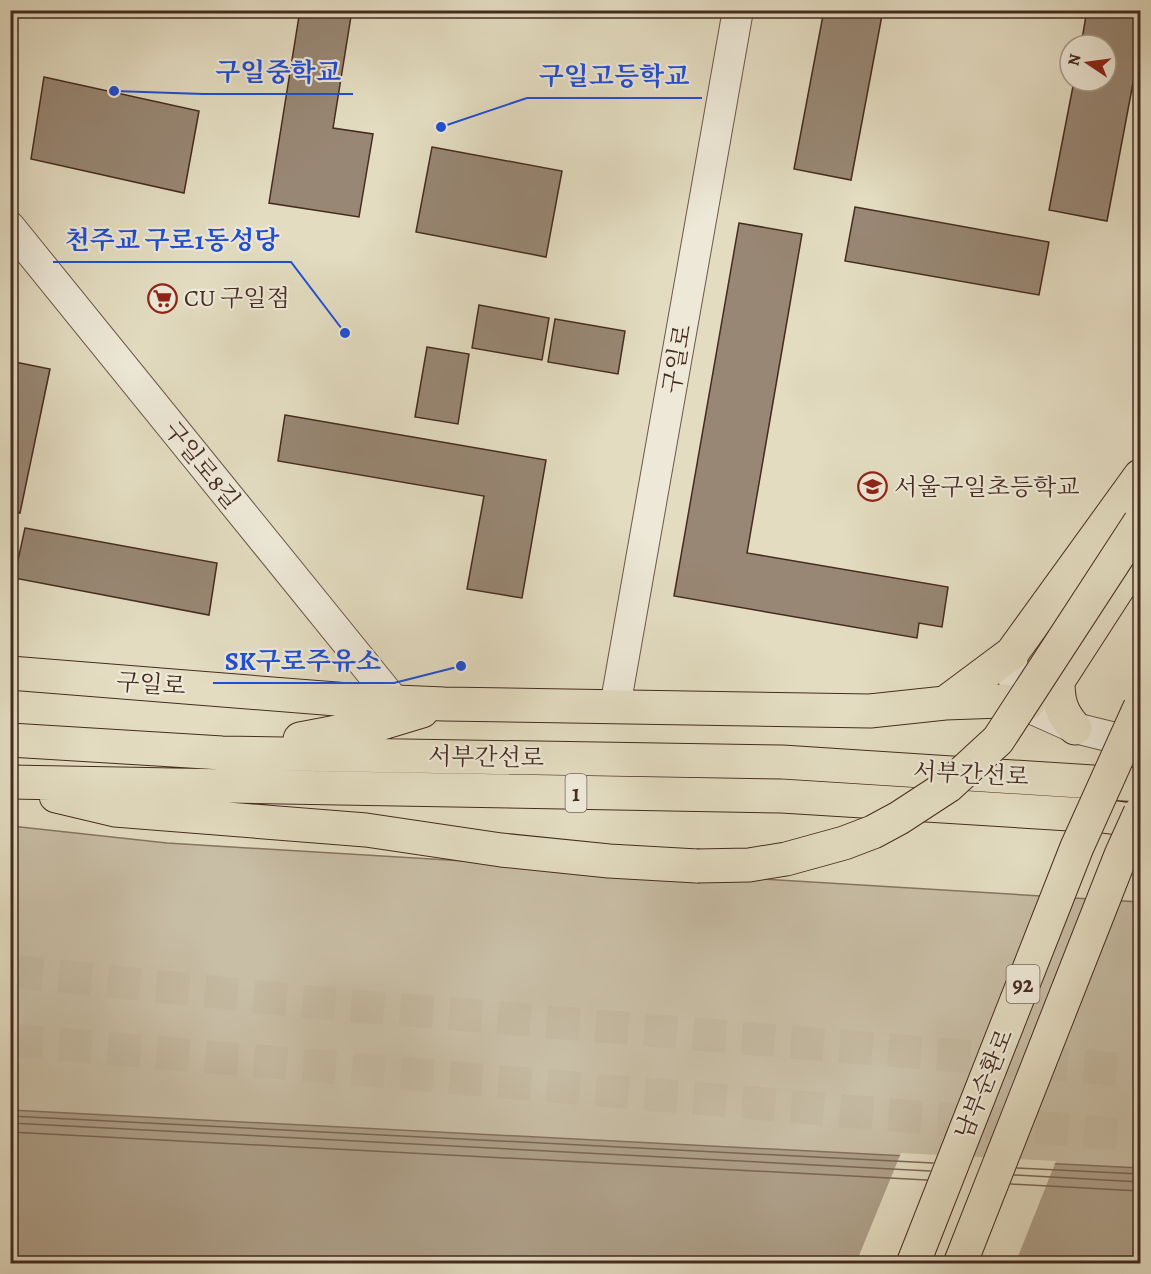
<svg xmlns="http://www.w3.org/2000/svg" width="1151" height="1274" font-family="Alegreya,'Noto Serif KR',serif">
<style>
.green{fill:#c8bea6;stroke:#877463;stroke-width:1.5}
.water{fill:#aea08a;stroke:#847160;stroke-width:1.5}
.pier{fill:#e3dcc1}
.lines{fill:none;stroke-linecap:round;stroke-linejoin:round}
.shore{stroke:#7a6655;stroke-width:1.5}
.building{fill:#988774;stroke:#462b20;stroke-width:1.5}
.highway-tunnel{stroke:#c4b9a1;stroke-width:33;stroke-dasharray:33 16;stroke-linecap:butt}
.minor-casing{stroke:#6d5748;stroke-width:32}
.major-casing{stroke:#462b20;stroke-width:35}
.minor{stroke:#ede8d7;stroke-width:30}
.major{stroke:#e3dcc1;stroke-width:33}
.major-bridge-casing{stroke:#462b20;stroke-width:35;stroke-linecap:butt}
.major-bridge{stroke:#e3dcc1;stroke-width:33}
.labels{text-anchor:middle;stroke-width:4.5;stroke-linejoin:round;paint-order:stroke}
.shield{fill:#ede8d7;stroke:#786457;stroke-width:1.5}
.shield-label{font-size:22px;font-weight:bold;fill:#462b20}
.poi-label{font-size:24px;fill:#462b20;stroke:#ede8d7;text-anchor:start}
.street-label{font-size:24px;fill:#462b20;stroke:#ede8d7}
.leader{fill:none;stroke:#1d4ed8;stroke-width:2}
.callout-dot{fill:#1d4ed8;stroke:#ede8d7;stroke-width:2}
.callout-label{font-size:26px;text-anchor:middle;font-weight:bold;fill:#1d4ed8;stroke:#ede8d7;stroke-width:4.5;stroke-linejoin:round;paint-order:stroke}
</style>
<rect width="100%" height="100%" fill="#e3dcc1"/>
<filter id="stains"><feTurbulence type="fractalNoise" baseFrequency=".00333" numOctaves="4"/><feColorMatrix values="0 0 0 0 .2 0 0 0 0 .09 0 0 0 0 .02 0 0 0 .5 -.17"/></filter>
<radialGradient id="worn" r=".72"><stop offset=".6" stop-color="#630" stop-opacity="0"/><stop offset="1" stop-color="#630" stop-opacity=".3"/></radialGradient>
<path class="green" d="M 11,826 L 167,843 L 1140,902 L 1140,1263 L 11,1264 Z"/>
<path class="water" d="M 10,1110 L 1140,1168 L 1140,1263 L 11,1263 Z"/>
<path class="pier" d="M 901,1153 L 1056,1161 L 1015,1264 L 856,1263 Z"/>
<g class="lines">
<path class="shore" d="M 10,1116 L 933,1163
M 10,1123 L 930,1171
M 10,1132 L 927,1180
M 1017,1168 L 1140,1174
M 1014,1175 L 1140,1182
M 1011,1184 L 1140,1191"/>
</g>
<path class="building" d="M 300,10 L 352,10 L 333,128 L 373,134 L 359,217 L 269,203 Z
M 824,10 L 883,10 L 851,180 L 794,169 Z
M 1087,10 L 1140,10 L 1140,46 L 1107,221 L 1049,210 L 1074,81 L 1106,81 L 1106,45 L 1081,45 Z
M 44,77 L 199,111 L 184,193 L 31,159 Z
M 432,147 L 562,171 L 546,257 L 416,232 Z
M 855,207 L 1049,242 L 1039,295 L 845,261 Z
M 739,223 L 802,234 L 747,553 L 948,587 L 942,627 L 919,623 L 917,638 L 674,596 Z
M 479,305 L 549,318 L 542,360 L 472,348 Z
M 555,319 L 625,331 L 618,374 L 548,362 Z
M 427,347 L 469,354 L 458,424 L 415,417 Z
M 10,361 L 50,369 L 20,513 L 10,511 Z
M 285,415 L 546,460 L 522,598 L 467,589 L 484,496 L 278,461 Z
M 25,528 L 217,563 L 209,615 L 14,578 Z"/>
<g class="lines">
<path class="highway-tunnel" d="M 10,971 L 311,1002 L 1140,1071
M 10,1040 L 1140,1136"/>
<defs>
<path id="minor" d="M 10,227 L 395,702
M 1012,653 L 1013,678 L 1028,703 L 1037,711 L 1075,728 L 1140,744
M 615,707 L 738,10"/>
<path id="major" d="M 10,673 L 349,700 L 444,704 L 870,711 L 945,703 L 1012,653 L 1140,476
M 945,703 L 1002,701 L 1028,703
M 1075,728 C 1061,713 1058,701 1058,681 L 1140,554
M 300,739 L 379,724 L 422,711
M 10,740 L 222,753 L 782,762 L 1140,785
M 10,782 L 782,796 L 1102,816 L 1140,821
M 56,796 L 115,810 L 366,830 L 501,850 L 609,861 L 697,866"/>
</defs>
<use href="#minor" class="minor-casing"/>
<use href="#major" class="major-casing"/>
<use href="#minor" class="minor"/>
<use href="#major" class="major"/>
<defs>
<path id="major-bridge" d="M 697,866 L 749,865 L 786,859 L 844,843 L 873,832 L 899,818 L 948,786 L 998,740 L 1140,522
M 913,1264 L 1077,847 L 1140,707
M 960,1264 L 1121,855 L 1140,813"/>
</defs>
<use href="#major-bridge" class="major-bridge-casing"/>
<use href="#major-bridge" class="major-bridge"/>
</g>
<defs>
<symbol id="supermarket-ring" viewBox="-11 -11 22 22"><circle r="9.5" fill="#ede8d7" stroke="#8f2418" stroke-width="1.5"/><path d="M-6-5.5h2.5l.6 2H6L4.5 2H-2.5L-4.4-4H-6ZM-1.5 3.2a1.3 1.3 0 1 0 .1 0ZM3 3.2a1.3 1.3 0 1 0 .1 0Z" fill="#8f2418"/></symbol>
<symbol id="school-ring" viewBox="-11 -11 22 22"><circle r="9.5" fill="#ede8d7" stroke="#8f2418" stroke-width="1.5"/><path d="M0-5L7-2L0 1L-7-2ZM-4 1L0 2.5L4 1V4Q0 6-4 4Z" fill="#8f2418"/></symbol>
</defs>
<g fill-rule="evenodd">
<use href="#supermarket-ring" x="146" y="282" width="33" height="33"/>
<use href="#school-ring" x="856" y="470" width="33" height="33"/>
</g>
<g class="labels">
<g class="shield">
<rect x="565.5" y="774" width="21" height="38" rx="4.5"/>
<rect x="1006.5" y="965" width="33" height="38" rx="4.5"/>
</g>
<g class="shield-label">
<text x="576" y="801">1</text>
<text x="1023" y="992">92</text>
</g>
<g class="poi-label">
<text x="184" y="306">CU 구일점</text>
<text x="894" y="495">서울구일초등학교</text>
</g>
<g class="street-label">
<text transform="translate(677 359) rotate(-80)" y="8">구일로</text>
<text transform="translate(202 465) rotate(51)" y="8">구일로8길</text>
<text transform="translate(151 684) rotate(4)" y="8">구일로</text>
<text transform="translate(486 757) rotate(1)" y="8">서부간선로</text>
<text transform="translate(971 774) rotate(3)" y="8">서부간선로</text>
<text transform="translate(984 1084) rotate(-68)" y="8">남부순환로</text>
</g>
</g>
<path class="leader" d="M114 91L203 94H353M441 127L527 98H702M345 333L291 262H53M461 666L394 683H213"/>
<g class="callout-dot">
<circle cx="114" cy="91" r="6"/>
<circle cx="441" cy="127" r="6"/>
<circle cx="345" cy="333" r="6"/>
<circle cx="461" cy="666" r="6"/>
</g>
<g class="callout-label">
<text x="278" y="81">구일중학교</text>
<text x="614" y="85">구일고등학교</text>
<text x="172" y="249">천주교 구로1동성당</text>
<text x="303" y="670">SK구로주유소</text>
</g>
<rect width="1151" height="1274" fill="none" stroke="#e3dcc1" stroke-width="36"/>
<rect x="12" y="12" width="1127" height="1250" fill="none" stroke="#462b20" stroke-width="3"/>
<rect x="18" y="18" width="1115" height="1238" fill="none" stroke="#462b20" stroke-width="1.5"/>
<g transform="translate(1088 63) rotate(283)"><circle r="28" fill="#ede8d7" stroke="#aa9c8e" stroke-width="1.5"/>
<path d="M0-4.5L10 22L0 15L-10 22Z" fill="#8f2418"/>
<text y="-9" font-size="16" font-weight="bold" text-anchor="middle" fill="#462b20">N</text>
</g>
<rect width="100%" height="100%" filter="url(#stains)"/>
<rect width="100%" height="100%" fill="url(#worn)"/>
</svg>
